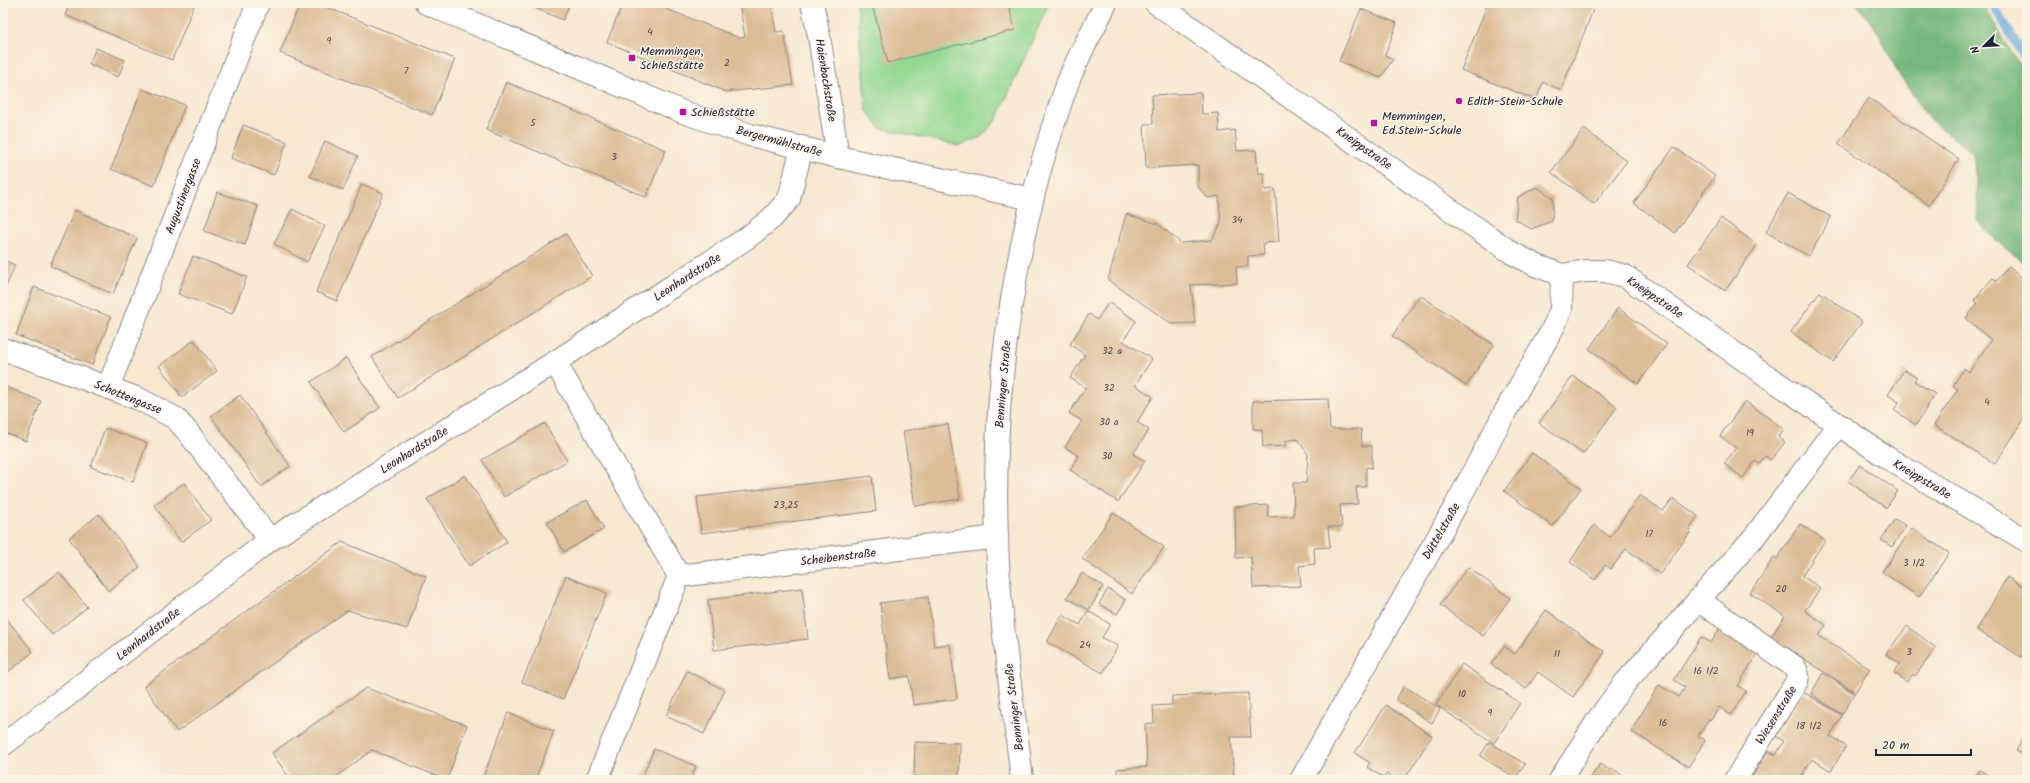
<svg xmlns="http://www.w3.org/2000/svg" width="2030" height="783" font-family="Kalam,sans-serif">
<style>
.green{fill:#92d891;stroke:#5a7d66}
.forest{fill:#75b87b;stroke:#4c6d5b}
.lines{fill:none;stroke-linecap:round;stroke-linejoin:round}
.stream{stroke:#64a9da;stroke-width:9}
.building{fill:#dbbd97}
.street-casing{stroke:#8c8586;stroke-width:24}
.secondary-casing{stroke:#8c8586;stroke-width:24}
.street{stroke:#fff;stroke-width:22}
.secondary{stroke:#fff;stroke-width:22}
.poi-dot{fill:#b5179e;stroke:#fcf5e5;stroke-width:1.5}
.labels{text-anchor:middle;stroke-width:3;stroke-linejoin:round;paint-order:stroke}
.number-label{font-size:10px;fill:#504952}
.poi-label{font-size:12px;fill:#22223b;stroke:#fcf5e5;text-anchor:start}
.street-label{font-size:12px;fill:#22223b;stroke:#fcf5e5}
</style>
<rect width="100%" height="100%" fill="#fcf5e5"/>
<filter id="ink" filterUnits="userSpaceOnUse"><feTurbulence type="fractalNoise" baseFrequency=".025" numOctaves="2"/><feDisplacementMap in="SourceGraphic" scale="8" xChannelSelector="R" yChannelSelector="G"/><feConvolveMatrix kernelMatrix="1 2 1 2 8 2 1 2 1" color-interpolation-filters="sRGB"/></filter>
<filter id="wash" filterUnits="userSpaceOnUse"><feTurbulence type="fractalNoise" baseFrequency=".012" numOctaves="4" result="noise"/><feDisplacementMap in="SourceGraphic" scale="16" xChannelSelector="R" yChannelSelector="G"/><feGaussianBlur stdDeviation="0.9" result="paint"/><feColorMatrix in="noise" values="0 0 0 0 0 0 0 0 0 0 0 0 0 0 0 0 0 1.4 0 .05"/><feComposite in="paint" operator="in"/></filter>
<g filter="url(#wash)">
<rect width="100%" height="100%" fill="#f7e8d0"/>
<path class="green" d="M 857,3 L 1049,3 L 997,119 L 981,137 L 960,146 L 880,128 L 866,110 Z"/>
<path class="forest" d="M 1856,3 L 1982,3 L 2027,77 L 2027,264 L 2002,246 L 1977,221 L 1978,202 L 1973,153 L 1929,119 L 1900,76 L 1877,31 Z"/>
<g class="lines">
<path class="stream" d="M 1992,3 L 2027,61"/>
</g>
<g id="blocks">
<path class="building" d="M 70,3 L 195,3 L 172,60 L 65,15 Z
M 300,3 L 316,3 L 455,59 L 432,115 L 280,53 Z
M 523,3 L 570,3 L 563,20 Z
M 623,3 L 651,3 L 740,38 L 745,37 L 739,3 L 771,3 L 776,32 L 784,31 L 793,85 L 726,92 L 607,42 Z
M 879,3 L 1008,3 L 1015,30 L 888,63 L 872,5 Z
M 1488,3 L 1596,3 L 1561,90 L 1543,82 L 1536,100 L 1461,70 Z
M 1361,9 L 1397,23 L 1385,55 L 1393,59 L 1381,78 L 1339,61 Z
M 96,48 L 125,60 L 118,77 L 89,64 Z
M 506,82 L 666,150 L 646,197 L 486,130 Z
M 142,89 L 185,105 L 154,186 L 111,169 Z
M 1201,93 L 1202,114 L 1218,113 L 1219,132 L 1235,130 L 1237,151 L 1256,150 L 1258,173 L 1264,173 L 1265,190 L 1275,189 L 1279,242 L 1263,243 L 1264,255 L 1248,256 L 1248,266 L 1236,267 L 1237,283 L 1191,285 L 1195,323 L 1172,324 L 1108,280 L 1126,214 L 1158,224 L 1181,243 L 1212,240 L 1221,223 L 1219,196 L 1208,198 L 1198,187 L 1198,165 L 1146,168 L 1144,124 L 1153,124 L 1152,95 Z
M 1869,98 L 1959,159 L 1929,205 L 1838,144 Z
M 243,125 L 287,142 L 274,175 L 231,158 Z
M 1584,129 L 1627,161 L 1594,204 L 1551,172 Z
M 325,141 L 358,156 L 343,190 L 310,176 Z
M 1674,147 L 1715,176 L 1675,233 L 1634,203 Z
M 362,184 L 383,193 L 337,301 L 316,292 Z
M 1537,187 L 1553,198 L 1552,221 L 1531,229 L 1515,219 L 1518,197 Z
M 217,192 L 258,206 L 245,245 L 204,231 Z
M 1788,193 L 1831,217 L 1809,256 L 1766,232 Z
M 292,209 L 325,226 L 307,262 L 274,244 Z
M 75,210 L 137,238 L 113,294 L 50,266 Z
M 1721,218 L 1757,245 L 1725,291 L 1688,264 Z
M 566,234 L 592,276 L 398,398 L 372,357 Z
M 193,256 L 247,277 L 232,314 L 178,294 Z
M 3,260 L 15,265 L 3,294 Z
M 2009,266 L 2027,282 L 2027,415 L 1995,464 L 1934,425 L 1958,389 L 1953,386 L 1964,368 L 1969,372 L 1991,340 L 1966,318 L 1978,303 L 1974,300 L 1993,278 L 1997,281 Z
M 34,287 L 111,317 L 92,365 L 16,335 Z
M 1820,292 L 1862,322 L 1833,362 L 1791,332 Z
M 1420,295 L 1494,345 L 1466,386 L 1392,336 Z
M 1109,302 L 1136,321 L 1123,341 L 1152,359 L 1135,385 L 1153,397 L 1137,422 L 1149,430 L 1133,454 L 1145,461 L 1118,502 L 1070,470 L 1079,456 L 1065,447 L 1082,421 L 1069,413 L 1086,388 L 1070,378 L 1085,355 L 1070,344 L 1089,314 L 1097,320 Z
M 1618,308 L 1667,344 L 1638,384 L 1589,349 Z
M 194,340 L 217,371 L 182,397 L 159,366 Z
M 346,358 L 380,408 L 344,432 L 311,382 Z
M 1904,370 L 1917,378 L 1914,381 L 1935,394 L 1916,425 L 1894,410 L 1899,402 L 1888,395 Z
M 1573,376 L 1617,407 L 1583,454 L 1539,423 Z
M 6,387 L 41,401 L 26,441 L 3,432 L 3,395 Z
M 240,395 L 290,466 L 261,487 L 211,416 Z
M 1328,399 L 1330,429 L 1361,429 L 1362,446 L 1372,446 L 1372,468 L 1366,467 L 1366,487 L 1356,487 L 1358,504 L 1340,505 L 1342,527 L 1328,527 L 1330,547 L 1314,548 L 1315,564 L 1299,566 L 1301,586 L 1253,588 L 1251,557 L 1236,558 L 1235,507 L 1268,505 L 1268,517 L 1294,516 L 1293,483 L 1306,483 L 1308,454 L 1297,439 L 1285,441 L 1287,446 L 1263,447 L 1262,430 L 1253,429 L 1253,401 Z
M 1745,401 L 1784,429 L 1778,437 L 1785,442 L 1771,460 L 1765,456 L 1759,464 L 1755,461 L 1743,478 L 1724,464 L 1736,448 L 1720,436 Z
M 545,423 L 567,461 L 504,497 L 482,460 Z
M 948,424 L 960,499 L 915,506 L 903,431 Z
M 105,428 L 147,443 L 133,482 L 91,467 Z
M 1532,453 L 1581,488 L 1553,526 L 1504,491 Z
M 1860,465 L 1898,491 L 1886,508 L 1848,481 Z
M 465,475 L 507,542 L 469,566 L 427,499 Z
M 872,476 L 876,511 L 701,533 L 697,497 Z
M 184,483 L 211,520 L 181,542 L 154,505 Z
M 1640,495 L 1663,511 L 1673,498 L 1698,516 L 1689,529 L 1691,531 L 1660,574 L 1626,549 L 1611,569 L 1605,565 L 1595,580 L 1570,562 L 1594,525 L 1610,537 Z
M 587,500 L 604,529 L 564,552 L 547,522 Z
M 1113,513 L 1164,547 L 1132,594 L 1082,559 Z
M 99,514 L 140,567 L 108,591 L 69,538 Z
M 1895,519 L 1906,526 L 1892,547 L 1881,540 Z
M 1800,524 L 1825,540 L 1802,576 L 1820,588 L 1805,611 L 1826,625 L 1819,636 L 1870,669 L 1855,692 L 1771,637 L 1785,616 L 1750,593 L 1774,557 L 1777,559 Z
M 1912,528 L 1949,553 L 1919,597 L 1882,572 Z
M 342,542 L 426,576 L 407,629 L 348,610 L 177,732 L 144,686 Z
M 1468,567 L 1510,598 L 1483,636 L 1440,605 Z
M 59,572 L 87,607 L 52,635 L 24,600 Z
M 1082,573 L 1103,586 L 1089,610 L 1067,598 Z
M 566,576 L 607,593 L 563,699 L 522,682 Z
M 2007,577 L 2027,589 L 2027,651 L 2025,650 L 2021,657 L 1977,630 Z
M 802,588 L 808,639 L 714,650 L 708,600 Z
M 1108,589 L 1126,600 L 1117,614 L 1099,604 Z
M 928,597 L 934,646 L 950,644 L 957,699 L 913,705 L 909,676 L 890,679 L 880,603 Z
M 1546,610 L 1605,652 L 1573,697 L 1538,672 L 1526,689 L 1491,664 L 1504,646 L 1515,654 Z
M 1088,611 L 1110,624 L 1102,638 L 1118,646 L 1103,673 L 1047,642 L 1062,615 L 1080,625 Z
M 3,614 L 33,652 L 3,676 Z
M 1907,626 L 1936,648 L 1915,676 L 1913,674 L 1907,682 L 1894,673 L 1900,664 L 1886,654 Z
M 1720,628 L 1758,652 L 1738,686 L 1746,691 L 1731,715 L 1719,707 L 1711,720 L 1709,719 L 1698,736 L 1705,740 L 1688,767 L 1631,731 L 1659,685 L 1679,697 L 1685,687 L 1674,680 L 1701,637 L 1711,643 Z
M 1462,664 L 1520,703 L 1494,743 L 1436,705 Z
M 687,671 L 725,690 L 704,734 L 666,716 Z
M 1823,673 L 1855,694 L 1842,714 L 1811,694 Z
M 1404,686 L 1440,709 L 1432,723 L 1396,700 Z
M 366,688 L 467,725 L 447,780 L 372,750 L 332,780 L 291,780 L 272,753 Z
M 1803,692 L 1842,715 L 1830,736 L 1846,746 L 1831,771 L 1812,759 L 1799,780 L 1750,780 L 1768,751 L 1776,755 L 1784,741 L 1776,736 Z
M 1248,693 L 1251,737 L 1231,737 L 1234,780 L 1117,780 L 1117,769 L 1147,767 L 1145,724 L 1154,723 L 1153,706 L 1172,705 L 1172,696 Z
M 1386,705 L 1432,736 L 1404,780 L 1397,780 L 1387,774 L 1384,778 L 1367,767 L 1370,763 L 1355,753 Z
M 508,713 L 554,731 L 535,780 L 482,780 Z
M 2027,731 L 2027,757 L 2016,751 Z
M 915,742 L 960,743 L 959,780 L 914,780 Z
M 1489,742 L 1525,764 L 1516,778 L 1480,756 Z
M 654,749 L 696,766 L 690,780 L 641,780 Z
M 1600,764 L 1611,771 L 1613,769 L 1630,780 L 1589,780 Z
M 1980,770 L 1996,780 L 1973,780 Z"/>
</g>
</g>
<g filter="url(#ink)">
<use href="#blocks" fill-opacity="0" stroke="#8c8586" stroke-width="1"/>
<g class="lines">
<defs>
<path id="street" d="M 426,3 L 683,112 L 750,135 L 838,157 L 1032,199
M 812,3 L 819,36 L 838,157
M 1156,3 L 1512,253 L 1535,265 L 1562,275 L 1586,271 L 1605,271 L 1625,276 L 1754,367 L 1889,459 L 2027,541
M 3,349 L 139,399 L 175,418 L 187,431 L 270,540
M 555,362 L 679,576 L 997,537
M 108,388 L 258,3
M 1698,600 L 1795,667 L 1798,675 L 1797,681 L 1735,780
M 3,745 L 270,540 L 555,362 L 747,238 L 772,218 L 789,199 L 802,147
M 597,780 L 679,576
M 1301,780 L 1456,505 L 1505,412 L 1552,330 L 1561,310 L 1562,275
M 1560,780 L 1599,718 L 1624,684 L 1755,536 L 1838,425"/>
<path id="secondary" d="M 1022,780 C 1013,700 999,619 997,538 C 991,386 1016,225 1068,82 C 1078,55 1094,29 1106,3"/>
</defs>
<use href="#street" class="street-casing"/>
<use href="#secondary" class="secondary-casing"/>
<use href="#street" class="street"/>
<use href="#secondary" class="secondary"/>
</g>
</g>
<g class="poi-dot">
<rect x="628" y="54" width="8" height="8" rx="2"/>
<circle cx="1459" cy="101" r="4"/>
<rect x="679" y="108" width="8" height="8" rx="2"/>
<rect x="1370" y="119" width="8" height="8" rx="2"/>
</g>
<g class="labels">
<g class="number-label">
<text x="650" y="35">4</text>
<text x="329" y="44">9</text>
<text x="727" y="66">2</text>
<text x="406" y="74">7</text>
<text x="533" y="126">5</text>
<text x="614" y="160">3</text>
<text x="1237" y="223">34</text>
<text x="1112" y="354">32 a</text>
<text x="1109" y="391">32</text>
<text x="1987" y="405">4</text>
<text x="1109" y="425">30 a</text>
<text x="1750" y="436">19</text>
<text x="1107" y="459">30</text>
<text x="786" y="508">23,25</text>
<text x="1649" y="537">17</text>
<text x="1914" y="566">3 1/2</text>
<text x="1781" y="592">20</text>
<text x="1085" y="648">24</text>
<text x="1909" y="655">3</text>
<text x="1557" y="657">11</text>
<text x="1706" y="674">16 1/2</text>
<text x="1462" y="697">10</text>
<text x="1490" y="716">9</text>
<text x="1663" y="726">16</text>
<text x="1809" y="729">18 1/2</text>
</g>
<g class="poi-label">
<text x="640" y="55">Memmingen,<tspan x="640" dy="14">Schießstätte</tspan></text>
<text x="1467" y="105">Edith-Stein-Schule</text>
<text x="691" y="116">Schießstätte</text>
<text x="1382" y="120">Memmingen,<tspan x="1382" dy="14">Ed.Stein-Schule</tspan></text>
</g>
<g class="street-label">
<text transform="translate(826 80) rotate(81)" y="4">Haienbachstraße</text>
<text transform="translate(779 141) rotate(15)" y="4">Bergermühlstraße</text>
<text transform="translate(1364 148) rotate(35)" y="4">Kneippstraße</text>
<text transform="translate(183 196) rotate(-69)" y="4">Augustinergasse</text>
<text transform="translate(687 277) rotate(-33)" y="4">Leonhardstraße</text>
<text transform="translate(1655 297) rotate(34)" y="4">Kneippstraße</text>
<text transform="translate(1003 384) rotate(-85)" y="4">Benninger Straße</text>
<text transform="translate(128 397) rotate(22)" y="4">Schottengasse</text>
<text transform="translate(414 450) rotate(-32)" y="4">Leonhardstraße</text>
<text transform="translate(1922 479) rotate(31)" y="4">Kneippstraße</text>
<text transform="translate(1441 531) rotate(-60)" y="4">Düttelstraße</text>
<text transform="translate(838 557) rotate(-7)" y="4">Scheibenstraße</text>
<text transform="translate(148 634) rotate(-38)" y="4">Leonhardstraße</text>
<text transform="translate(1014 707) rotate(-97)" y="4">Benninger Straße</text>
<text transform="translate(1776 715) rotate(-58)" y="4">Wiesenstraße</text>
</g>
</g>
<rect width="2030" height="783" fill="none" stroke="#fcf5e5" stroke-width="16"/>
<g transform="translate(1984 46) rotate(246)" stroke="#fcf5e5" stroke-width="3" paint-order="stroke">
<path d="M0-3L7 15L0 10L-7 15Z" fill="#22223b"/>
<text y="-6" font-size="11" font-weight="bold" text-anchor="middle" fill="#22223b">N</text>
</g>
<path d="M1876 749v6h95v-6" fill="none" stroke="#22223b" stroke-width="2"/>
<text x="1882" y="749" font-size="12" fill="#22223b" stroke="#fcf5e5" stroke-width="3" paint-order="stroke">20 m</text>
</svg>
